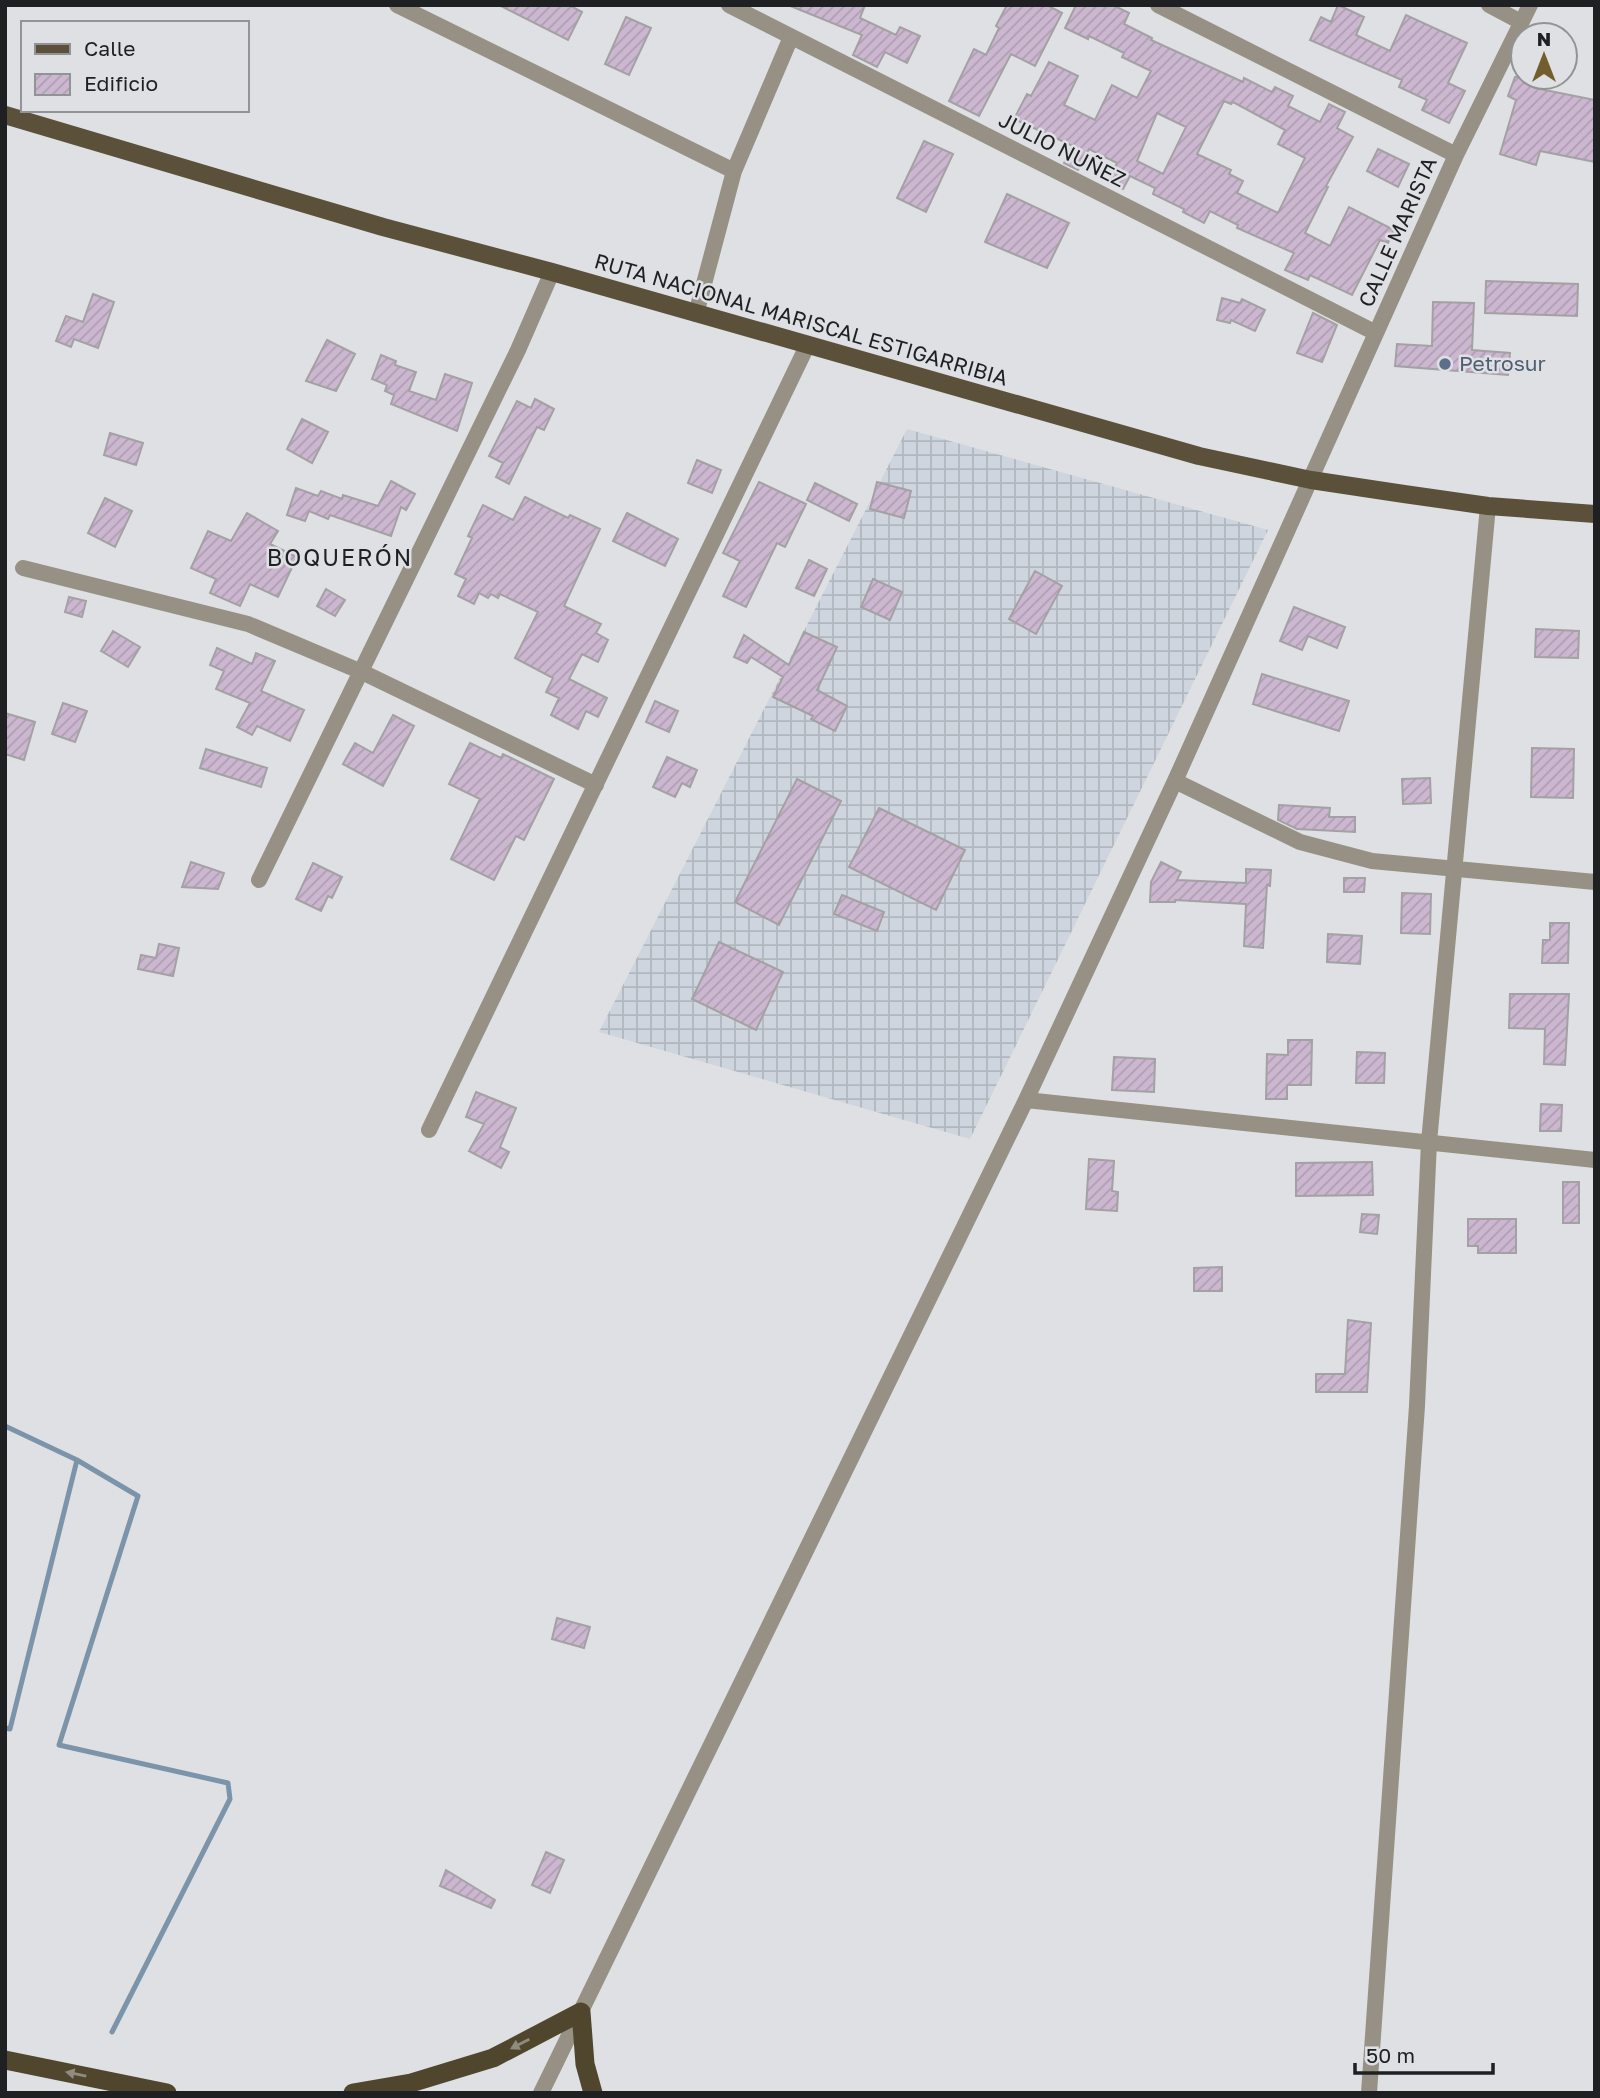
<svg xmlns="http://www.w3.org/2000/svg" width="1600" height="2098" font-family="'Golos Text',sans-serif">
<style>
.industrial{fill:url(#industrial-grid)}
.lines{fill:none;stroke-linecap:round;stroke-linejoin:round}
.stream{stroke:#7c94aa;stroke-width:5}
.building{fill:url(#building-hatch);stroke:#a3a1a3;stroke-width:2;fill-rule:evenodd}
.minor{stroke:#979185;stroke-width:16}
.primary{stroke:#5b513b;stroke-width:18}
.trunk{stroke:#50462e;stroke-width:19}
.oneway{fill:#908b7f}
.service-dot{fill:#5c6f8a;stroke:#dee0e3;stroke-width:2.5}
.labels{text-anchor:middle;stroke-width:5;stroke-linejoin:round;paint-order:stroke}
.street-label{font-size:21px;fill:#1f2021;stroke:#dee0e3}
.service-label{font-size:21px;fill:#4e5e75;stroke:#dee0e3;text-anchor:start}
.neighbourhood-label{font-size:23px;letter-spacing:2px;fill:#1f2021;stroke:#dee0e3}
</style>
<defs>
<pattern id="industrial-grid" width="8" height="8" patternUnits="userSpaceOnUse" patternTransform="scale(1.75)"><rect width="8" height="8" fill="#cfd5de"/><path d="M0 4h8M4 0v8" fill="none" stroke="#b1b7be"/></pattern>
<pattern id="building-hatch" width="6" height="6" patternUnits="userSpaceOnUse" patternTransform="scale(1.75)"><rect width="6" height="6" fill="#ccb7d0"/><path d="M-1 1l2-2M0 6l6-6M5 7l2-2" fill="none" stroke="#af9db2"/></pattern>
</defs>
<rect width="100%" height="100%" fill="#dee0e3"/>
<path class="industrial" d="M 907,429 L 1268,530 L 970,1139 L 599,1032 Z"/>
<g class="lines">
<path class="stream" d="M 5,1426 L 77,1460 L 138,1496 L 59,1745 L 228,1783 L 230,1799 L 112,2032
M 5,1728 L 10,1729 L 77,1460"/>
</g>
<path class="building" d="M 499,5 L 569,5 L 582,12 L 568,40 Z
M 788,5 L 865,5 L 860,18 L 896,35 L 900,27 L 920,36 L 907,63 L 885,52 L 877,67 L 853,55 L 862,35 Z
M 1007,5 L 1047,5 L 1062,13 L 1035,66 L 1011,54 L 979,116 L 949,101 L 974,49 L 986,55 L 999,28 L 996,26 Z
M 1076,5 L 1113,5 L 1129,13 L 1124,24 L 1152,38 L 1151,40 L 1243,82 L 1244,78 L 1272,92 L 1275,87 L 1293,96 L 1288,106 L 1320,122 L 1329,104 L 1345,112 L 1337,128 L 1353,137 L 1326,186 L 1328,187 L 1305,233 L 1330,246 L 1349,207 L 1394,230 L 1388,243 L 1380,240 L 1352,295 L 1310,275 L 1308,280 L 1285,270 L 1294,253 L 1237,228 L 1238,225 L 1210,211 L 1204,223 L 1183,212 L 1184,209 L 1153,194 L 1155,188 L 1130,176 L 1123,189 L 1108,182 L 1117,163 L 1089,149 L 1078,170 L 1064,163 L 1073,146 L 1014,119 L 1027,94 L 1031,96 L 1049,62 L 1078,76 L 1064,105 L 1095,120 L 1112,85 L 1137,98 L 1151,71 L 1122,57 L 1124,53 L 1089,36 L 1088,39 L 1065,28 ZM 1224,101 L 1231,104 L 1233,102 L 1285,130 L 1278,144 L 1305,158 L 1278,213 L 1237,193 L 1243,181 L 1229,174 L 1231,170 L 1197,154 ZM 1157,113 L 1186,127 L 1163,174 L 1137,161 Z
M 1338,5 L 1364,17 L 1356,35 L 1390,51 L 1406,15 L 1467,43 L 1448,83 L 1465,91 L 1449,123 L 1422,110 L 1427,100 L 1399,87 L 1402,80 L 1310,40 L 1321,17 L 1331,22 Z
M 626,17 L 651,28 L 629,75 L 605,64 Z
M 1515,77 L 1539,77 L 1535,88 L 1595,100 L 1595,162 L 1540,151 L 1536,165 L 1500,154 L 1516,100 L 1508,96 Z
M 924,141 L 953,154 L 926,212 L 897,198 Z
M 1378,149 L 1409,164 L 1398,187 L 1367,171 Z
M 1007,194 L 1069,223 L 1047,268 L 985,242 Z
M 1486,281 L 1578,284 L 1577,316 L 1485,313 Z
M 93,294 L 114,302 L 98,348 L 74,339 L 71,347 L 56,341 L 66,316 L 83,322 Z
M 1222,298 L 1240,303 L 1242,299 L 1265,310 L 1255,331 L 1231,320 L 1230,323 L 1217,320 Z
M 1433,302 L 1474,303 L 1472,350 L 1510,353 L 1508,375 L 1395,366 L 1397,344 L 1432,346 Z
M 1313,313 L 1337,325 L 1322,362 L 1297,353 Z
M 327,340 L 355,354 L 336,391 L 306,381 Z
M 381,355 L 396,361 L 395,365 L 416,372 L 409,391 L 436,400 L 445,374 L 472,383 L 457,431 L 391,404 L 394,395 L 385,391 L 387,385 L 372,379 Z
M 535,399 L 554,409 L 544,430 L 537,427 L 509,484 L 496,477 L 503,463 L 489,456 L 517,401 L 531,408 Z
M 302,419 L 328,432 L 312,463 L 287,449 Z
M 110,433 L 143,443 L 136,465 L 104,455 Z
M 697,460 L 721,470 L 712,493 L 688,483 Z
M 391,481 L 415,494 L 406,510 L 401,507 L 391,536 L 330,515 L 328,519 L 309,511 L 305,521 L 287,515 L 296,488 L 318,496 L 321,491 L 342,499 L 343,495 L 378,506 Z
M 759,482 L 806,504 L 785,547 L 777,543 L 746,607 L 723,596 L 740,561 L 723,553 Z
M 877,482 L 911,491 L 904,518 L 870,509 Z
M 815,483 L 857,504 L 849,521 L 807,500 Z
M 525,497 L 568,518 L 570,515 L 600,529 L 564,606 L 601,624 L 596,633 L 608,640 L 598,662 L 582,654 L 569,679 L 607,698 L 598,717 L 586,711 L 578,729 L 551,715 L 559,698 L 546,692 L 553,678 L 515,658 L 538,612 L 500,594 L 498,598 L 491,594 L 488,598 L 479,593 L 474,604 L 458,596 L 466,579 L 455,574 L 472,538 L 468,536 L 483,505 L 513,520 Z
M 105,498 L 132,511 L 115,547 L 88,533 Z
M 247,513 L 278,531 L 270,544 L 297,557 L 278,597 L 250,584 L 240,606 L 210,593 L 216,579 L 191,568 L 208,531 L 231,541 Z
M 627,513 L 678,539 L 665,566 L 613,541 Z
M 809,560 L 827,569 L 814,596 L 796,588 Z
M 1035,571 L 1062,586 L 1036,634 L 1009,619 Z
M 873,579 L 902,592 L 890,620 L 861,607 Z
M 326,589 L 345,600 L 335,616 L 317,606 Z
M 69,597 L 86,601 L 82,617 L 65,612 Z
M 1294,607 L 1345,627 L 1337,648 L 1308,636 L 1302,650 L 1280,641 Z
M 1536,629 L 1579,631 L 1578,658 L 1535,657 Z
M 113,631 L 140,647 L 128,667 L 101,651 Z
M 804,632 L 837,647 L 817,690 L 847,706 L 835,731 L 811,719 L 813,716 L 773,697 L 783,677 L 751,657 L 747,663 L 734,657 L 744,635 L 789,665 Z
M 217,648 L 252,664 L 256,653 L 275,661 L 261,691 L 304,710 L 290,741 L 257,726 L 252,735 L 237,727 L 250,703 L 216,689 L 224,671 L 210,665 Z
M 1262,674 L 1349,701 L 1339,731 L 1253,704 Z
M 655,701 L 678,711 L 669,732 L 646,722 Z
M 63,703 L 87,711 L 75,742 L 52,734 Z
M 5,713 L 35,722 L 24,760 L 5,754 Z
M 393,715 L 414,726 L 383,786 L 343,764 L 355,743 L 373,753 Z
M 470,743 L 501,758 L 503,754 L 554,779 L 524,840 L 516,836 L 494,880 L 451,859 L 480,799 L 449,784 Z
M 1532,748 L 1574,749 L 1573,798 L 1531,797 Z
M 206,749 L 267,768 L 261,787 L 200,768 Z
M 667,757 L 697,770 L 690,787 L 682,783 L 675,797 L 653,787 Z
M 1430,778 L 1431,803 L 1403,804 L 1402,779 Z
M 797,779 L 841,801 L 779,925 L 735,902 Z
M 1279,805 L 1330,808 L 1329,817 L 1355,817 L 1355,832 L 1297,829 L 1278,820 Z
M 879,808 L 965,850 L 936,910 L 849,867 Z
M 191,862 L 224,873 L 218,889 L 182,887 Z
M 1161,862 L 1181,872 L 1177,880 L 1246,883 L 1246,869 L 1271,870 L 1270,886 L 1267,885 L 1263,948 L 1244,946 L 1246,904 L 1175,900 L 1175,902 L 1150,902 L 1151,882 Z
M 313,863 L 342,877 L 332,898 L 328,896 L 321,911 L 296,899 Z
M 1344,878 L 1365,878 L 1364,892 L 1344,892 Z
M 1402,893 L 1431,894 L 1430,934 L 1401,933 Z
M 842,895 L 884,912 L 877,931 L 834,914 Z
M 1550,923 L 1569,923 L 1568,963 L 1542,963 L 1543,940 L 1550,940 Z
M 1328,934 L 1362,936 L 1360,964 L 1327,962 Z
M 719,942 L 783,972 L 756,1030 L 692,999 Z
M 159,944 L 179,948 L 173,976 L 138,969 L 141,955 L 156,958 Z
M 1510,994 L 1569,994 L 1565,1065 L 1544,1064 L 1545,1029 L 1509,1028 Z
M 1288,1040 L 1312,1040 L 1311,1085 L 1287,1085 L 1287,1099 L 1266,1099 L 1267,1054 L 1288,1055 Z
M 1357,1052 L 1385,1053 L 1384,1083 L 1356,1083 Z
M 1114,1057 L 1155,1059 L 1154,1092 L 1112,1090 Z
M 476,1092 L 516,1108 L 500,1147 L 509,1152 L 501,1168 L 469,1151 L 484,1124 L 466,1117 Z
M 1541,1104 L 1562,1105 L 1561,1131 L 1540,1131 Z
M 1089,1159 L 1114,1161 L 1112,1191 L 1118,1192 L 1117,1211 L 1086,1209 Z
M 1372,1162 L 1373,1195 L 1296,1196 L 1296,1163 Z
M 1563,1182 L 1579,1182 L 1579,1223 L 1563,1223 Z
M 1362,1214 L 1379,1215 L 1377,1234 L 1360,1232 Z
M 1468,1219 L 1516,1219 L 1516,1253 L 1478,1253 L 1478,1246 L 1468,1246 Z
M 1222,1267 L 1222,1291 L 1194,1291 L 1194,1268 Z
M 1348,1320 L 1371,1323 L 1367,1392 L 1316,1392 L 1316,1374 L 1345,1374 Z
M 557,1618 L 590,1627 L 584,1648 L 552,1639 Z
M 546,1852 L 564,1860 L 550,1893 L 532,1885 Z
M 446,1870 L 495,1900 L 491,1908 L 440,1886 Z"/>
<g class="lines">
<path class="minor" d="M 397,5 L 734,171
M 729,5 L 1376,333
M 1158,5 L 1456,155
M 1489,5 L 1521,22
M 696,314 L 734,171 L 791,37
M 23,568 L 248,624 L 362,672 L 596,785
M 1175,781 L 1300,842 L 1372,861 L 1595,882
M 259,880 L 518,350 L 552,272
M 1026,1100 L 1595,1160
M 429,1130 L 807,346
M 541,2093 L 1026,1100 L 1175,781 L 1456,155 L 1530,5
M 1369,2093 L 1417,1406 L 1429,1142 L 1488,506"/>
<path class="primary" d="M 5,115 L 383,227 L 552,272 L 1199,456 L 1311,480 L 1404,494 L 1488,506 L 1595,514"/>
<path class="trunk" d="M 5,2060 L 167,2093
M 353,2093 L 411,2083 L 493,2058 L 581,2012 L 585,2064 L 593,2093"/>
</g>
<defs><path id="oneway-solid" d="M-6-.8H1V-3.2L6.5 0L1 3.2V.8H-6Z" transform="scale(1.75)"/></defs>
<g class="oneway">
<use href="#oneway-solid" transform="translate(520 2044) rotate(153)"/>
<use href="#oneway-solid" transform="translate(76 2074) rotate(-168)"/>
</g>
<circle class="service-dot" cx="1445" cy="364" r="7"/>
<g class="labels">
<g class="street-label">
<text transform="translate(1062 150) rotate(27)" y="7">JULIO NUÑEZ</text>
<text transform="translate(1398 232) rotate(-66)" y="7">CALLE MARISTA</text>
<text transform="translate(801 320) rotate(16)" y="7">RUTA NACIONAL MARISCAL ESTIGARRIBIA</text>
</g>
<g class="service-label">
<text x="1459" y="371">Petrosur</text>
</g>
<g class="neighbourhood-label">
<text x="340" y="566">BOQUERÓN</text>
</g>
</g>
<rect width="1600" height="2098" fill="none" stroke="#1f2021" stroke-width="14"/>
<rect x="21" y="21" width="228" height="91" fill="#dee0e3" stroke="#929395" stroke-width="2"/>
<rect x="35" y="44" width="35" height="10" fill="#5b513b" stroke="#929395" stroke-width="2"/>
<text x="84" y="56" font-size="21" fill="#1f2021">Calle</text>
<rect x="35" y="74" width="35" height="21" fill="url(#building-hatch)" stroke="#929395" stroke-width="2"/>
<text x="84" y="91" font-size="21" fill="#1f2021">Edificio</text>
<g transform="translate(1544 56)"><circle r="33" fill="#dee0e3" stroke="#929395" stroke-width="2"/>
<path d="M0-5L12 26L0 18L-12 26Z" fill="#735d2d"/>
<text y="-10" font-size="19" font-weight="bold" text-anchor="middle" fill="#1f2021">N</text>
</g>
<path d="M1355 2063v10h138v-10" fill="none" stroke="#1f2021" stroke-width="3.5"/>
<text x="1366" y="2063" font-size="21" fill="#1f2021" stroke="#dee0e3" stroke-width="5" paint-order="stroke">50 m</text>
</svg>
